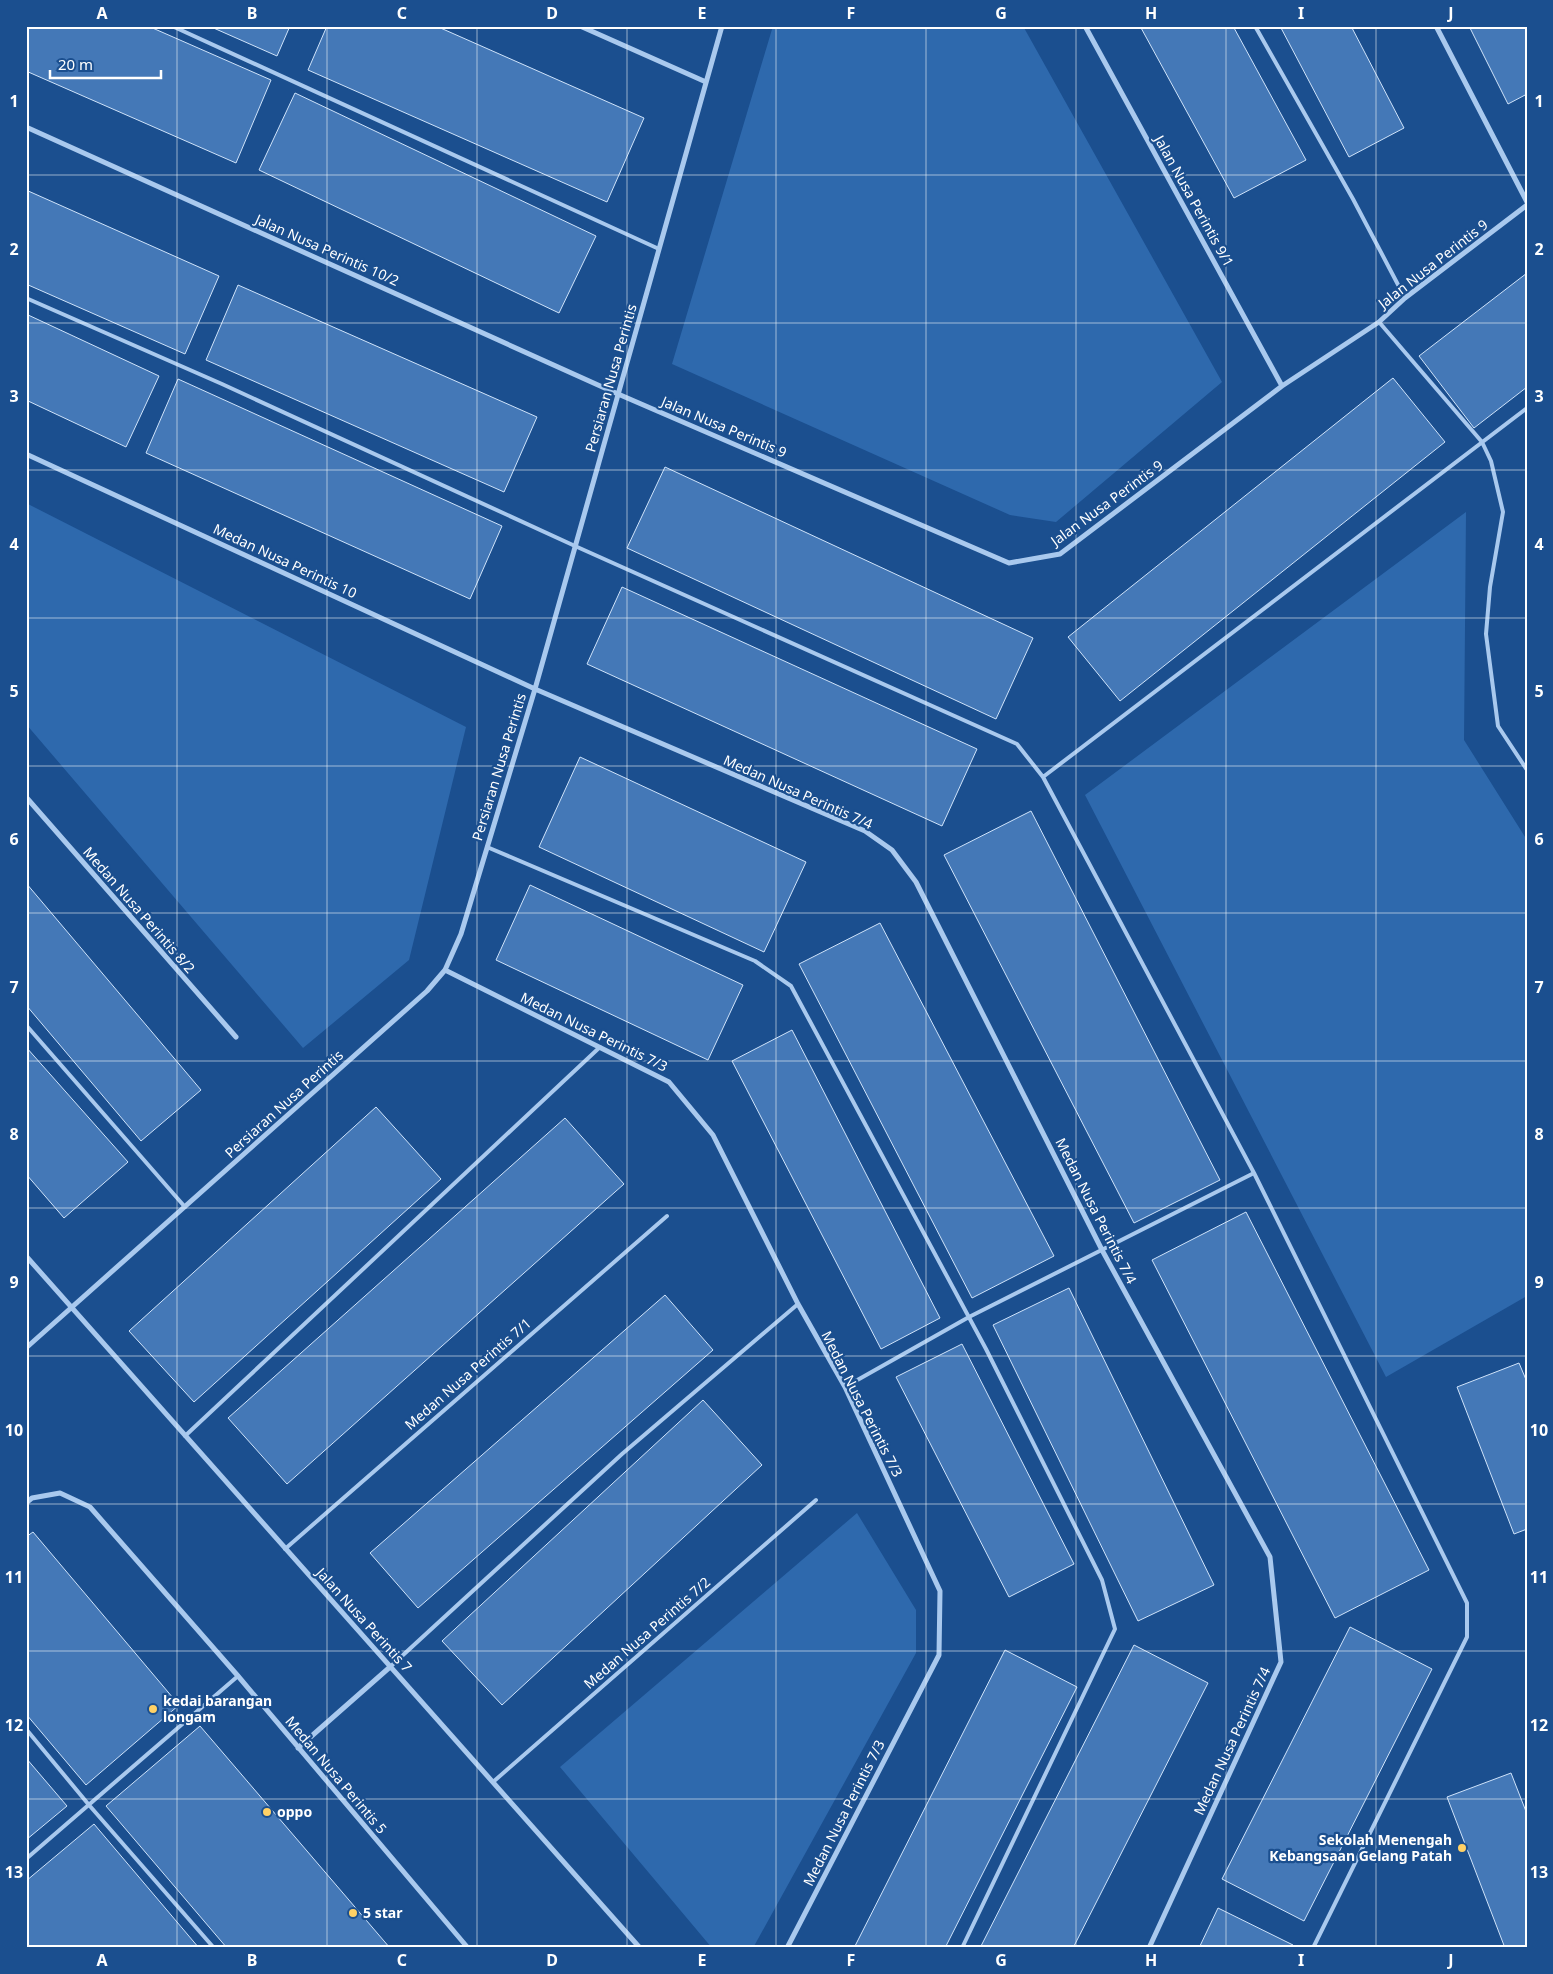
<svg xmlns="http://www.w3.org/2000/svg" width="1553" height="1974" font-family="'Noto Sans',sans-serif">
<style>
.green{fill:#2e69ad}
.building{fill:#4478b7;stroke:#cfe3fa}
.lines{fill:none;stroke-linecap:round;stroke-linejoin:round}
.service{stroke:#a9c9ee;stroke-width:4}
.minor{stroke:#a9c9ee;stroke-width:5}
.grid{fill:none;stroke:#fff;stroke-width:1;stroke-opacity:0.55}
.poi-dot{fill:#ffd166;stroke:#1b4f8f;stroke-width:2}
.labels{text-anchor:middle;stroke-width:4.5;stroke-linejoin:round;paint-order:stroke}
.street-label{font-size:14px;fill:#fff;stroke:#1b4f8f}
.poi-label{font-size:14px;font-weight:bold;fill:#fff;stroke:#1b4f8f;text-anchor:start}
.neatline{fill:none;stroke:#fff;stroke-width:2}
.grid-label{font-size:16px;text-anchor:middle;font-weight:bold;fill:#fff}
</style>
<rect width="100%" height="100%" fill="#1b4f8f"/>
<path class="green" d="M 773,26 L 1023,26 L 1222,382 L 1056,522 L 1010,515 L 672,364 Z
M 26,503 L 466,727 L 409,960 L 303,1048 L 26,724 Z
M 1466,512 L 1464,740 L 1527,840 L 1527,1296 L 1386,1377 L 1085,795 Z
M 857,1513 L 916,1610 L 916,1653 L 753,1948 L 712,1948 L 560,1767 Z"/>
<path class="building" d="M 26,26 L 148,26 L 271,80 L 236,163 L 26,71 Z
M 209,26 L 290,26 L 277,56 Z
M 327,26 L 436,26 L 644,118 L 607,202 L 308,70 Z
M 1140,26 L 1233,26 L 1306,160 L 1234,198 Z
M 1280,26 L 1351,26 L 1404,128 L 1349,157 Z
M 1469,26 L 1527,26 L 1527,94 L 1508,104 Z
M 295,93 L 596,236 L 559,313 L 259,170 Z
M 26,190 L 219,276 L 185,354 L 26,284 Z
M 1527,273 L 1527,387 L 1474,428 L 1419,356 Z
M 238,285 L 537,417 L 504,492 L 206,360 Z
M 26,314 L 159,376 L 126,447 L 26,400 Z
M 1393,378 L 1445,442 L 1120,701 L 1068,637 Z
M 178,379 L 502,526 L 470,599 L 146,453 Z
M 665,467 L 1033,638 L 996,719 L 627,548 Z
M 622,587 L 977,749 L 942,826 L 587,664 Z
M 580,757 L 806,862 L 764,952 L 539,847 Z
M 1031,811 L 1220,1180 L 1134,1223 L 944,855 Z
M 26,883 L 201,1090 L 141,1141 L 26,1005 Z
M 530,885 L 743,985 L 708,1060 L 496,960 Z
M 880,923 L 1054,1256 L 972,1298 L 799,964 Z
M 792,1030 L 940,1318 L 881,1349 L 732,1061 Z
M 26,1047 L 128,1162 L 64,1218 L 26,1174 Z
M 376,1107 L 441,1179 L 194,1402 L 129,1331 Z
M 565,1118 L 624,1184 L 287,1484 L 228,1418 Z
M 1246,1212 L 1429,1570 L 1335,1618 L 1152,1260 Z
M 1069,1288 L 1214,1585 L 1138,1621 L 993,1325 Z
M 665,1295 L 713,1350 L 418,1608 L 370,1553 Z
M 962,1344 L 1074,1564 L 1009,1597 L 896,1377 Z
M 1519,1363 L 1527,1382 L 1527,1529 L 1514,1534 L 1457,1387 Z
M 703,1400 L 762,1465 L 502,1705 L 442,1641 Z
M 33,1532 L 179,1705 L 86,1785 L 26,1714 L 26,1537 Z
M 1350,1627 L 1432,1669 L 1304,1921 L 1222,1879 Z
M 1134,1645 L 1208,1683 L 1073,1948 L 980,1948 Z
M 1005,1650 L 1077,1687 L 945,1948 L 854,1948 Z
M 200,1726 L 390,1948 L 227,1948 L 106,1806 Z
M 26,1758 L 67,1806 L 26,1840 Z
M 1511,1773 L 1527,1814 L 1527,1948 L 1505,1948 L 1447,1797 Z
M 94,1824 L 199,1948 L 29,1948 L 26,1945 L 26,1881 Z
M 1218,1908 L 1293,1945 L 1292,1948 L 1199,1948 Z"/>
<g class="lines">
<path class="service" d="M 172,26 L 659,249
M 1255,26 L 1353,199 L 1405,298
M 26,298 L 222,384 L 575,546 L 1017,744 L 1043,777 L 1254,1173 L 1467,1603 L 1467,1637 L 1313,1948
M 1379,322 L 1482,442 L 1491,461 L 1503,512 L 1490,587 L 1486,634 L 1498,726 L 1527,770
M 1043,777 L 1527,408
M 487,847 L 755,961 L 791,986 L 986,1349 L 1102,1580 L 1115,1629 L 962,1948
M 26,1025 L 185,1207
M 845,1387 L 969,1317 L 1254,1173
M 185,1436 L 600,1047
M 285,1549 L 667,1216
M 390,1667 L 622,1454 L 798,1304
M 26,1729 L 89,1805 L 214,1948
M 493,1782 L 816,1500
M 26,1859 L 238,1676"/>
<path class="minor" d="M 580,26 L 706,82
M 1085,26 L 1282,386
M 1436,26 L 1527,202
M 26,127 L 618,394 L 1009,563 L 1060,554 L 1282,386 L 1379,322 L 1405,298 L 1527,205
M 26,454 L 535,689 L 865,831 L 892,850 L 916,882 L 1102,1250 L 1270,1557 L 1281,1662 L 1149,1948
M 26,797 L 236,1037
M 445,970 L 669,1082 L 713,1135 L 798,1304 L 845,1387 L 940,1591 L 939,1655 L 787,1948
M 26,1256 L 640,1948
M 26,1348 L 427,991 L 445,970 L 461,934 L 535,689 L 722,26
M 26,1503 L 32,1498 L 60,1493 L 90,1507 L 238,1676 L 468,1948
M 298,1748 L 390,1667"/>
</g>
<path class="grid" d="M 177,26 L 177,1948M 327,26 L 327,1948M 477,26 L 477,1948M 627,26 L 627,1948M 776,26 L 776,1948M 926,26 L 926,1948M 1076,26 L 1076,1948M 1226,26 L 1226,1948M 1376,26 L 1376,1948M 26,175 L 1527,175M 26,323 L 1527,323M 26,470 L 1527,470M 26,618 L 1527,618M 26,766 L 1527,766M 26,913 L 1527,913M 26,1061 L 1527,1061M 26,1208 L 1527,1208M 26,1356 L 1527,1356M 26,1504 L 1527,1504M 26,1651 L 1527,1651M 26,1799 L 1527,1799"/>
<g class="poi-dot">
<circle cx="153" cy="1709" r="5"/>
<circle cx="267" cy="1812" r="5"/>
<circle cx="1462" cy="1848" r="5"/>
<circle cx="353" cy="1913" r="5"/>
</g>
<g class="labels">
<g class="street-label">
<text transform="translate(1194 201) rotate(61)" y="5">Jalan Nusa Perintis 9/1</text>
<text transform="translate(327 250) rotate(24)" y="5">Jalan Nusa Perintis 10/2</text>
<text transform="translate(1433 264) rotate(-38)" y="5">Jalan Nusa Perintis 9</text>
<text transform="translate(611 378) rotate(-74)" y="5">Persiaran Nusa Perintis</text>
<text transform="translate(724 427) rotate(23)" y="5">Jalan Nusa Perintis 9</text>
<text transform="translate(1107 503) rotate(-36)" y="5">Jalan Nusa Perintis 9</text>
<text transform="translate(285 561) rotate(25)" y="5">Medan Nusa Perintis 10</text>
<text transform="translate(499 767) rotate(-73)" y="5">Persiaran Nusa Perintis</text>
<text transform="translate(798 792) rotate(24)" y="5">Medan Nusa Perintis 7/4</text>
<text transform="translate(139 910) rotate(49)" y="5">Medan Nusa Perintis 8/2</text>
<text transform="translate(594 1032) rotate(26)" y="5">Medan Nusa Perintis 7/3</text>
<text transform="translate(284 1104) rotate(-42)" y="5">Persiaran Nusa Perintis</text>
<text transform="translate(1096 1211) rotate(63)" y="5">Medan Nusa Perintis 7/4</text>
<text transform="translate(468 1374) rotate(-41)" y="5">Medan Nusa Perintis 7/1</text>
<text transform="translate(862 1404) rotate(63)" y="5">Medan Nusa Perintis 7/3</text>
<text transform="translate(364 1620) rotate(48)" y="5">Jalan Nusa Perintis 7</text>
<text transform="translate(647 1633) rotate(-41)" y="5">Medan Nusa Perintis 7/2</text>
<text transform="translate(1232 1741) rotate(-65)" y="5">Medan Nusa Perintis 7/4</text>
<text transform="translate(336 1775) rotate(50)" y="5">Medan Nusa Perintis 5</text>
<text transform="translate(844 1813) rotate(-63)" y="5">Medan Nusa Perintis 7/3</text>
</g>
<g class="poi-label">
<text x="163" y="1706">kedai barangan<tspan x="163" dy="16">longam</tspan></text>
<text x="277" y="1817">oppo</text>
<text x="1452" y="1845" text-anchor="end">Sekolah Menengah<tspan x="1452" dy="16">Kebangsaan Gelang Patah</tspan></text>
<text x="363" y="1918">5 star</text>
</g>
</g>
<rect width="1553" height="1974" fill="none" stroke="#1b4f8f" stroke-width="55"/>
<path d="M50 70v8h111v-8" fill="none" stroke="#ffffff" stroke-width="2.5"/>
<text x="58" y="70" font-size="15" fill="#ffffff" stroke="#1b4f8f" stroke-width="4" paint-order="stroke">20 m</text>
<rect x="28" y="28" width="1498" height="1918" class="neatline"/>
<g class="grid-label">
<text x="102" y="19">A</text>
<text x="252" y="19">B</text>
<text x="402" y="19">C</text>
<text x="552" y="19">D</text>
<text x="702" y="19">E</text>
<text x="851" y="19">F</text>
<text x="1001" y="19">G</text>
<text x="1151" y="19">H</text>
<text x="1301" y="19">I</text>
<text x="1451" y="19">J</text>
<text x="14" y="107">1</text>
<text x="1539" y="107">1</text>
<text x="14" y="255">2</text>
<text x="1539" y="255">2</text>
<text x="14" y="402">3</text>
<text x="1539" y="402">3</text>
<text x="14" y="550">4</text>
<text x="1539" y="550">4</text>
<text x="14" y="697">5</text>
<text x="1539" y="697">5</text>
<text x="14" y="845">6</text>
<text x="1539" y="845">6</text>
<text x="14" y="993">7</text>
<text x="1539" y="993">7</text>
<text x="14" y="1140">8</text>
<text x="1539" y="1140">8</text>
<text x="14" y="1288">9</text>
<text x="1539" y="1288">9</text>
<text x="14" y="1436">10</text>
<text x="1539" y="1436">10</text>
<text x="14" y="1583">11</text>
<text x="1539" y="1583">11</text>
<text x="14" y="1731">12</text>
<text x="1539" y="1731">12</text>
<text x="14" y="1878">13</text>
<text x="1539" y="1878">13</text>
<text x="102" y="1966">A</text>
<text x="252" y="1966">B</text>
<text x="402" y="1966">C</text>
<text x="552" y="1966">D</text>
<text x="702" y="1966">E</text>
<text x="851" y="1966">F</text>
<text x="1001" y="1966">G</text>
<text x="1151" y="1966">H</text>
<text x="1301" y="1966">I</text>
<text x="1451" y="1966">J</text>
</g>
</svg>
